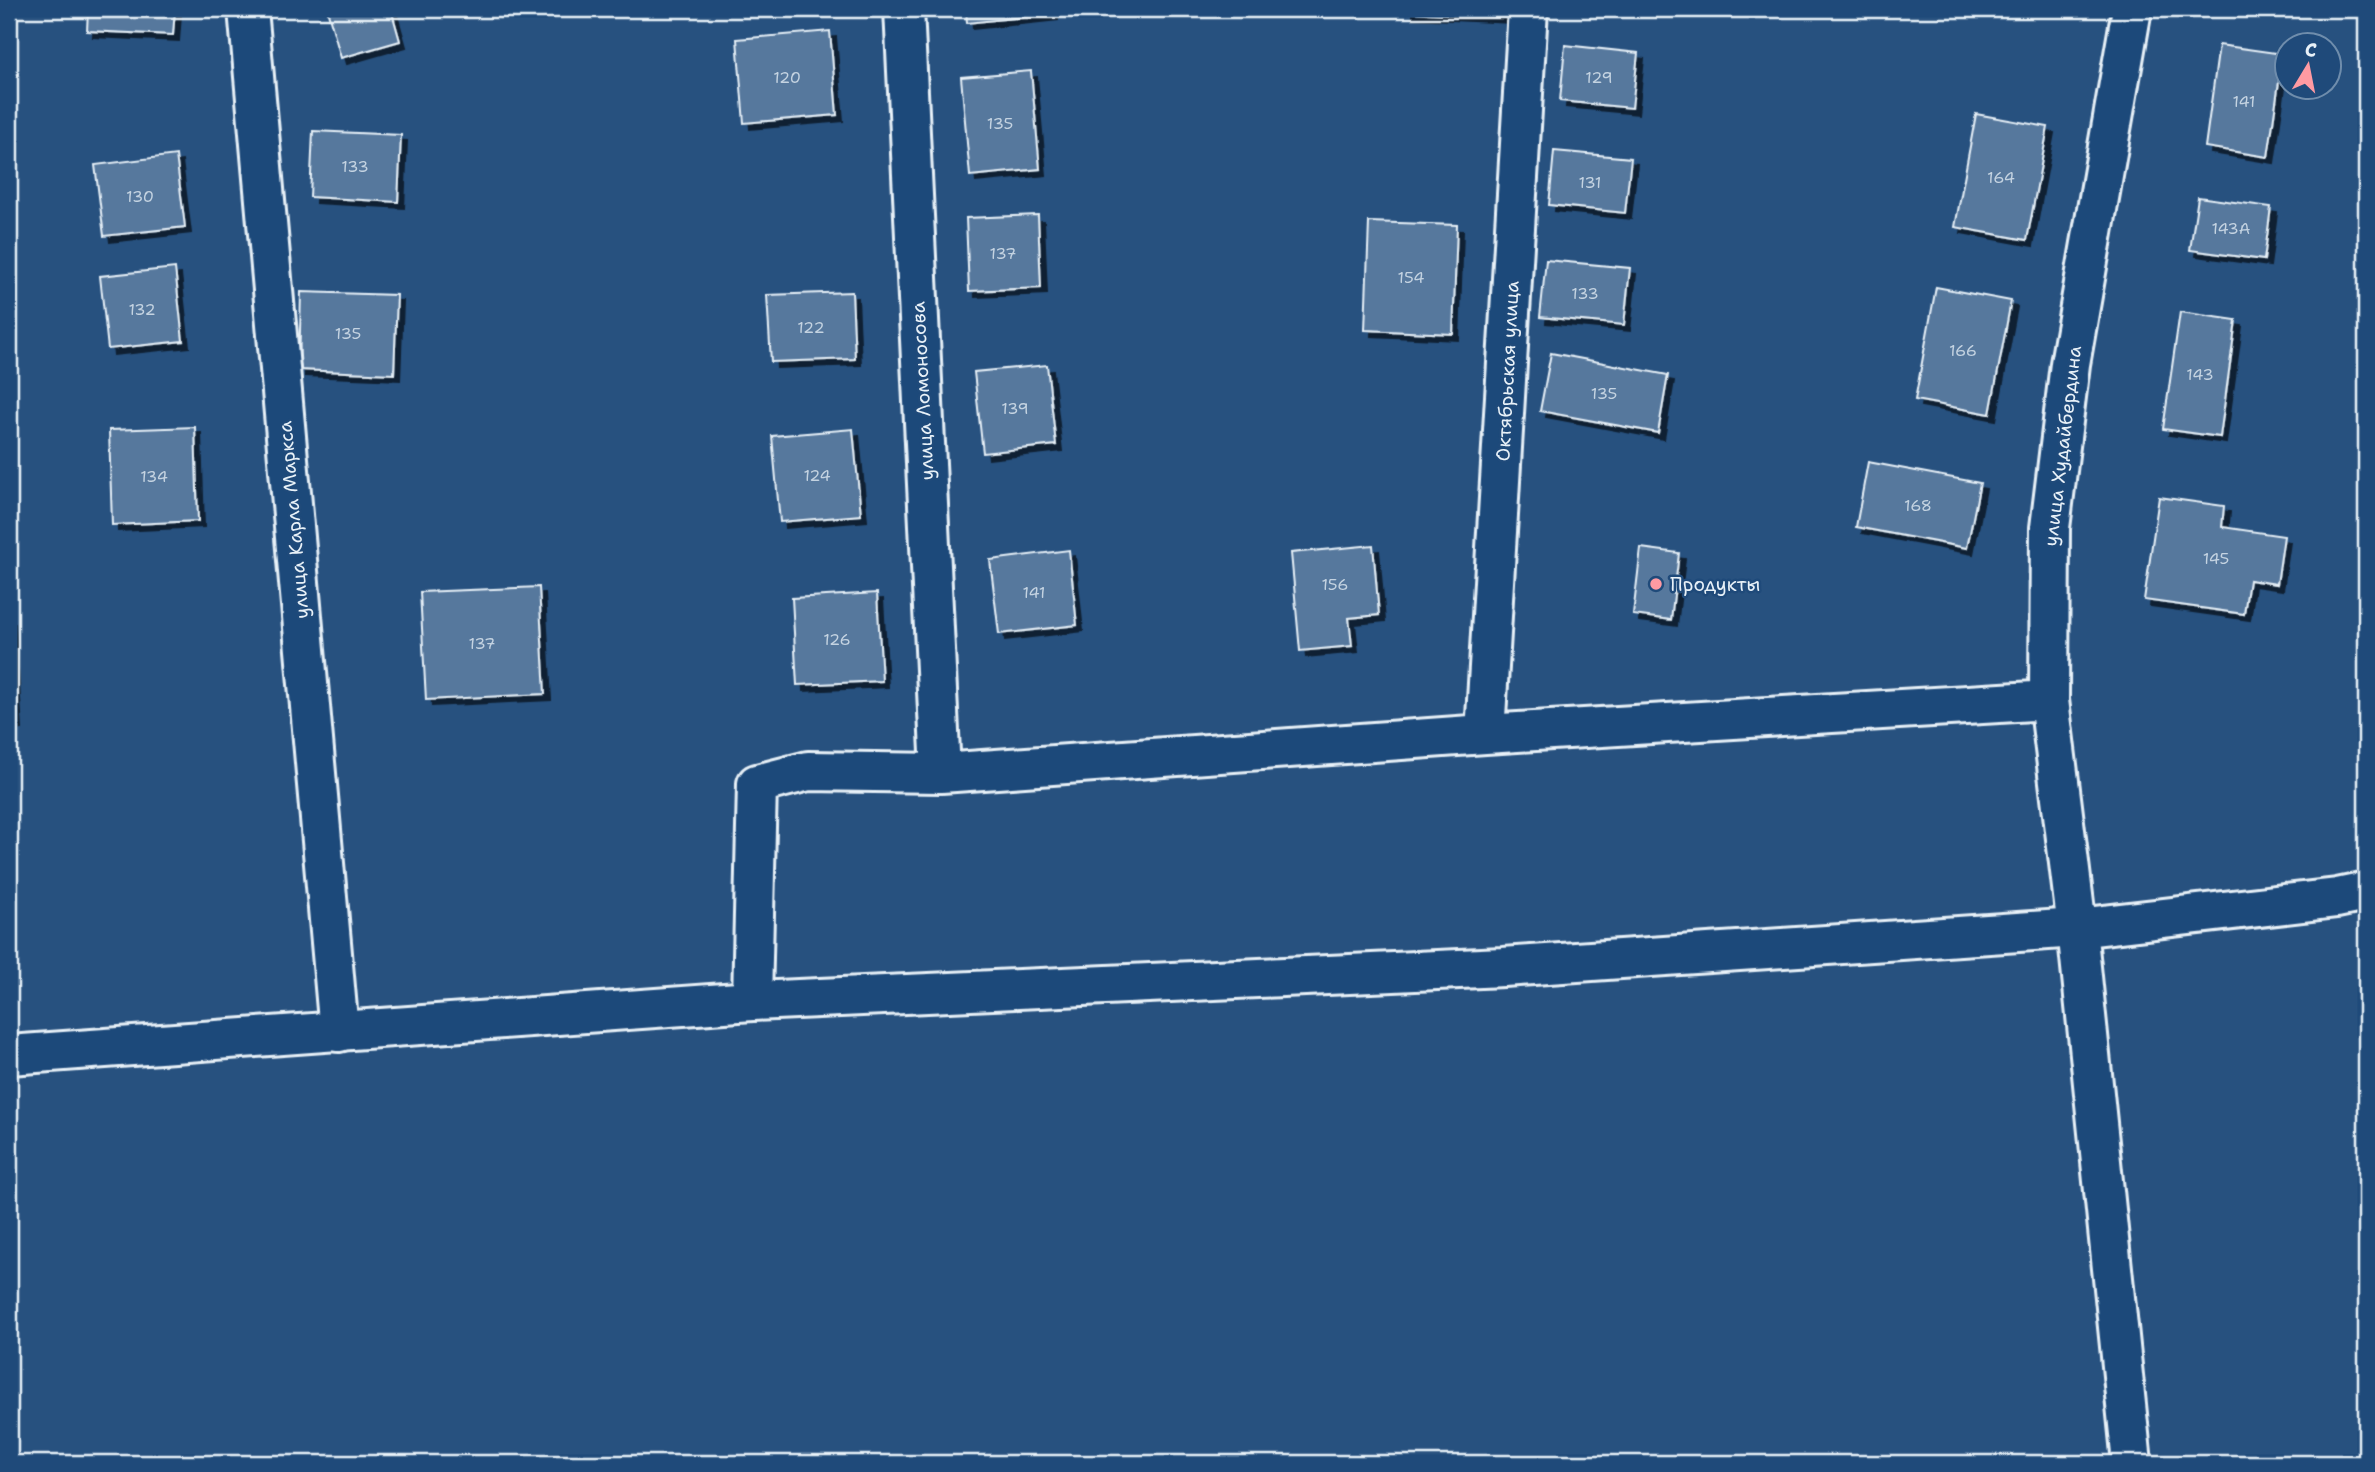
<svg xmlns="http://www.w3.org/2000/svg" width="2375" height="1472" font-family="'Shantell Sans',sans-serif">
<style>
.building{fill:#57789d;stroke:#e8f1f8;stroke-width:2;filter:url(#shadow)}
.lines{fill:none;stroke-linecap:round;stroke-linejoin:round}
.minor-casing{stroke:#e8f1f8;stroke-width:44}
.major-casing{stroke:#e8f1f8;stroke-width:44}
.minor{stroke:#1f4a7a;stroke-width:38}
.major{stroke:#1f4a7a;stroke-width:38}
.poi-dot{fill:#ff9aa2;stroke:#1f4a7a;stroke-width:2.5}
.labels{text-anchor:middle;stroke-width:5;stroke-linejoin:round;paint-order:stroke}
.number-label{font-size:16px;fill:#c4d3e1}
.street-label{font-size:19px;fill:#e8f1f8;stroke:#1f4a7a}
.poi-label{font-size:19px;fill:#e8f1f8;stroke:#1f4a7a;text-anchor:start}
</style>
<defs>
<filter id="shadow"><feDropShadow dx="6" dy="6" stdDeviation="0" flood-color="#0009"/></filter>
</defs>
<rect width="100%" height="100%" fill="#27517f"/>
<filter id="ink" filterUnits="userSpaceOnUse"><feTurbulence type="fractalNoise" baseFrequency=".0143" numOctaves="2"/><feDisplacementMap in="SourceGraphic" scale="14" xChannelSelector="R" yChannelSelector="G"/><feConvolveMatrix kernelMatrix="1 2 1 2 8 2 1 2 1" color-interpolation-filters="sRGB"/></filter>
<g filter="url(#ink)">
<path class="building" d="M 88,9 L 175,9 L 173,35 L 87,31 Z
M 327,9 L 391,9 L 400,41 L 341,58 Z
M 966,9 L 1052,9 L 1052,14 L 967,23 Z
M 1407,9 L 1506,9 L 1506,17 L 1407,12 Z
M 830,31 L 837,115 L 744,123 L 737,39 Z
M 1565,45 L 1638,53 L 1632,108 L 1560,101 Z
M 2219,45 L 2283,54 L 2268,157 L 2205,147 Z
M 1031,71 L 1040,169 L 970,176 L 961,77 Z
M 1976,114 L 2048,127 L 2027,240 L 1955,227 Z
M 313,131 L 401,135 L 398,202 L 310,197 Z
M 1554,151 L 1631,158 L 1625,213 L 1549,205 Z
M 176,155 L 185,227 L 104,236 L 95,165 Z
M 2198,197 L 2271,207 L 2264,260 L 2190,250 Z
M 1038,215 L 1041,288 L 969,291 L 966,218 Z
M 1369,222 L 1457,225 L 1453,334 L 1365,330 Z
M 1546,260 L 1630,268 L 1624,325 L 1540,317 Z
M 175,268 L 183,341 L 108,349 L 100,276 Z
M 1936,287 L 2011,301 L 1990,414 L 1915,400 Z
M 301,292 L 397,295 L 394,374 L 299,370 Z
M 852,292 L 855,359 L 771,362 L 767,295 Z
M 2180,312 L 2236,320 L 2220,437 L 2163,429 Z
M 1551,353 L 1668,375 L 1658,433 L 1540,411 Z
M 1047,365 L 1056,445 L 983,453 L 974,372 Z
M 195,427 L 198,521 L 112,525 L 109,430 Z
M 853,429 L 861,515 L 780,522 L 772,436 Z
M 1868,462 L 1980,483 L 1967,548 L 1856,527 Z
M 2159,497 L 2224,506 L 2222,527 L 2284,536 L 2277,584 L 2249,580 L 2244,614 L 2144,600 Z
M 1373,545 L 1379,615 L 1349,618 L 1352,646 L 1300,651 L 1291,553 Z
M 1641,548 L 1679,553 L 1671,620 L 1633,615 Z
M 1069,550 L 1077,625 L 999,634 L 990,560 Z
M 539,587 L 545,694 L 426,700 L 420,592 Z
M 877,593 L 882,681 L 797,685 L 792,598 Z
M 9,617 L 16,723 L 9,724 Z"/>
<g class="lines">
<defs>
<path id="minor" d="M 248,9 L 339,1032
M 904,9 L 941,773
M 1485,734 L 1528,9
M 752,1001 L 757,784 L 808,771 L 941,773 L 1485,734 L 2049,700
M 2132,1463 L 2077,928 L 2049,700 L 2050,528 L 2070,364 L 2132,9"/>
<path id="major" d="M 9,1055 L 752,1001 L 1503,967 L 2077,928 L 2337,898 L 2366,892"/>
</defs>
<use href="#minor" class="minor-casing"/>
<use href="#major" class="major-casing"/>
<use href="#minor" class="minor"/>
<use href="#major" class="major"/>
</g>
</g>
<circle class="poi-dot" cx="1656" cy="584" r="7"/>
<g class="labels">
<g class="number-label">
<text x="787" y="83">120</text>
<text x="1599" y="83">129</text>
<text x="2244" y="107">141</text>
<text x="1000" y="129">135</text>
<text x="355" y="172">133</text>
<text x="2001" y="183">164</text>
<text x="1590" y="188">131</text>
<text x="140" y="202">130</text>
<text x="2231" y="234">143А</text>
<text x="1003" y="259">137</text>
<text x="1411" y="283">154</text>
<text x="1585" y="299">133</text>
<text x="142" y="315">132</text>
<text x="811" y="333">122</text>
<text x="348" y="339">135</text>
<text x="1963" y="356">166</text>
<text x="2200" y="380">143</text>
<text x="1604" y="399">135</text>
<text x="1015" y="414">139</text>
<text x="817" y="481">124</text>
<text x="154" y="482">134</text>
<text x="1918" y="511">168</text>
<text x="2216" y="564">145</text>
<text x="1335" y="590">156</text>
<text x="1034" y="598">141</text>
<text x="837" y="645">126</text>
<text x="482" y="649">137</text>
</g>
<g class="street-label">
<text transform="translate(1507 371) rotate(-87)" y="7">Октябрьская улица</text>
<text transform="translate(922 391) rotate(-93)" y="7">улица Ломоносова</text>
<text transform="translate(2062 446) rotate(-83)" y="7">улица Худайбердина</text>
<text transform="translate(293 520) rotate(-95)" y="7">улица Карла Маркса</text>
</g>
<g class="poi-label">
<text x="1670" y="591">Продукты</text>
</g>
</g>
<rect width="2375" height="1472" fill="none" stroke="#1f4a7a" stroke-width="35"/>
<rect x="18" y="18" width="2340" height="1437" fill="none" stroke="#e8f1f8" stroke-width="2.5" filter="url(#ink)"/>
<g transform="translate(2308 66) rotate(10)"><circle r="33" fill="#1f4a7a" stroke="#6f8dac" stroke-width="2"/>
<path d="M0-5L12 26L0 18L-12 26Z" fill="#ff9aa2"/>
<text y="-10" font-size="19" font-weight="bold" text-anchor="middle" fill="#e8f1f8">С</text>
</g>
</svg>
